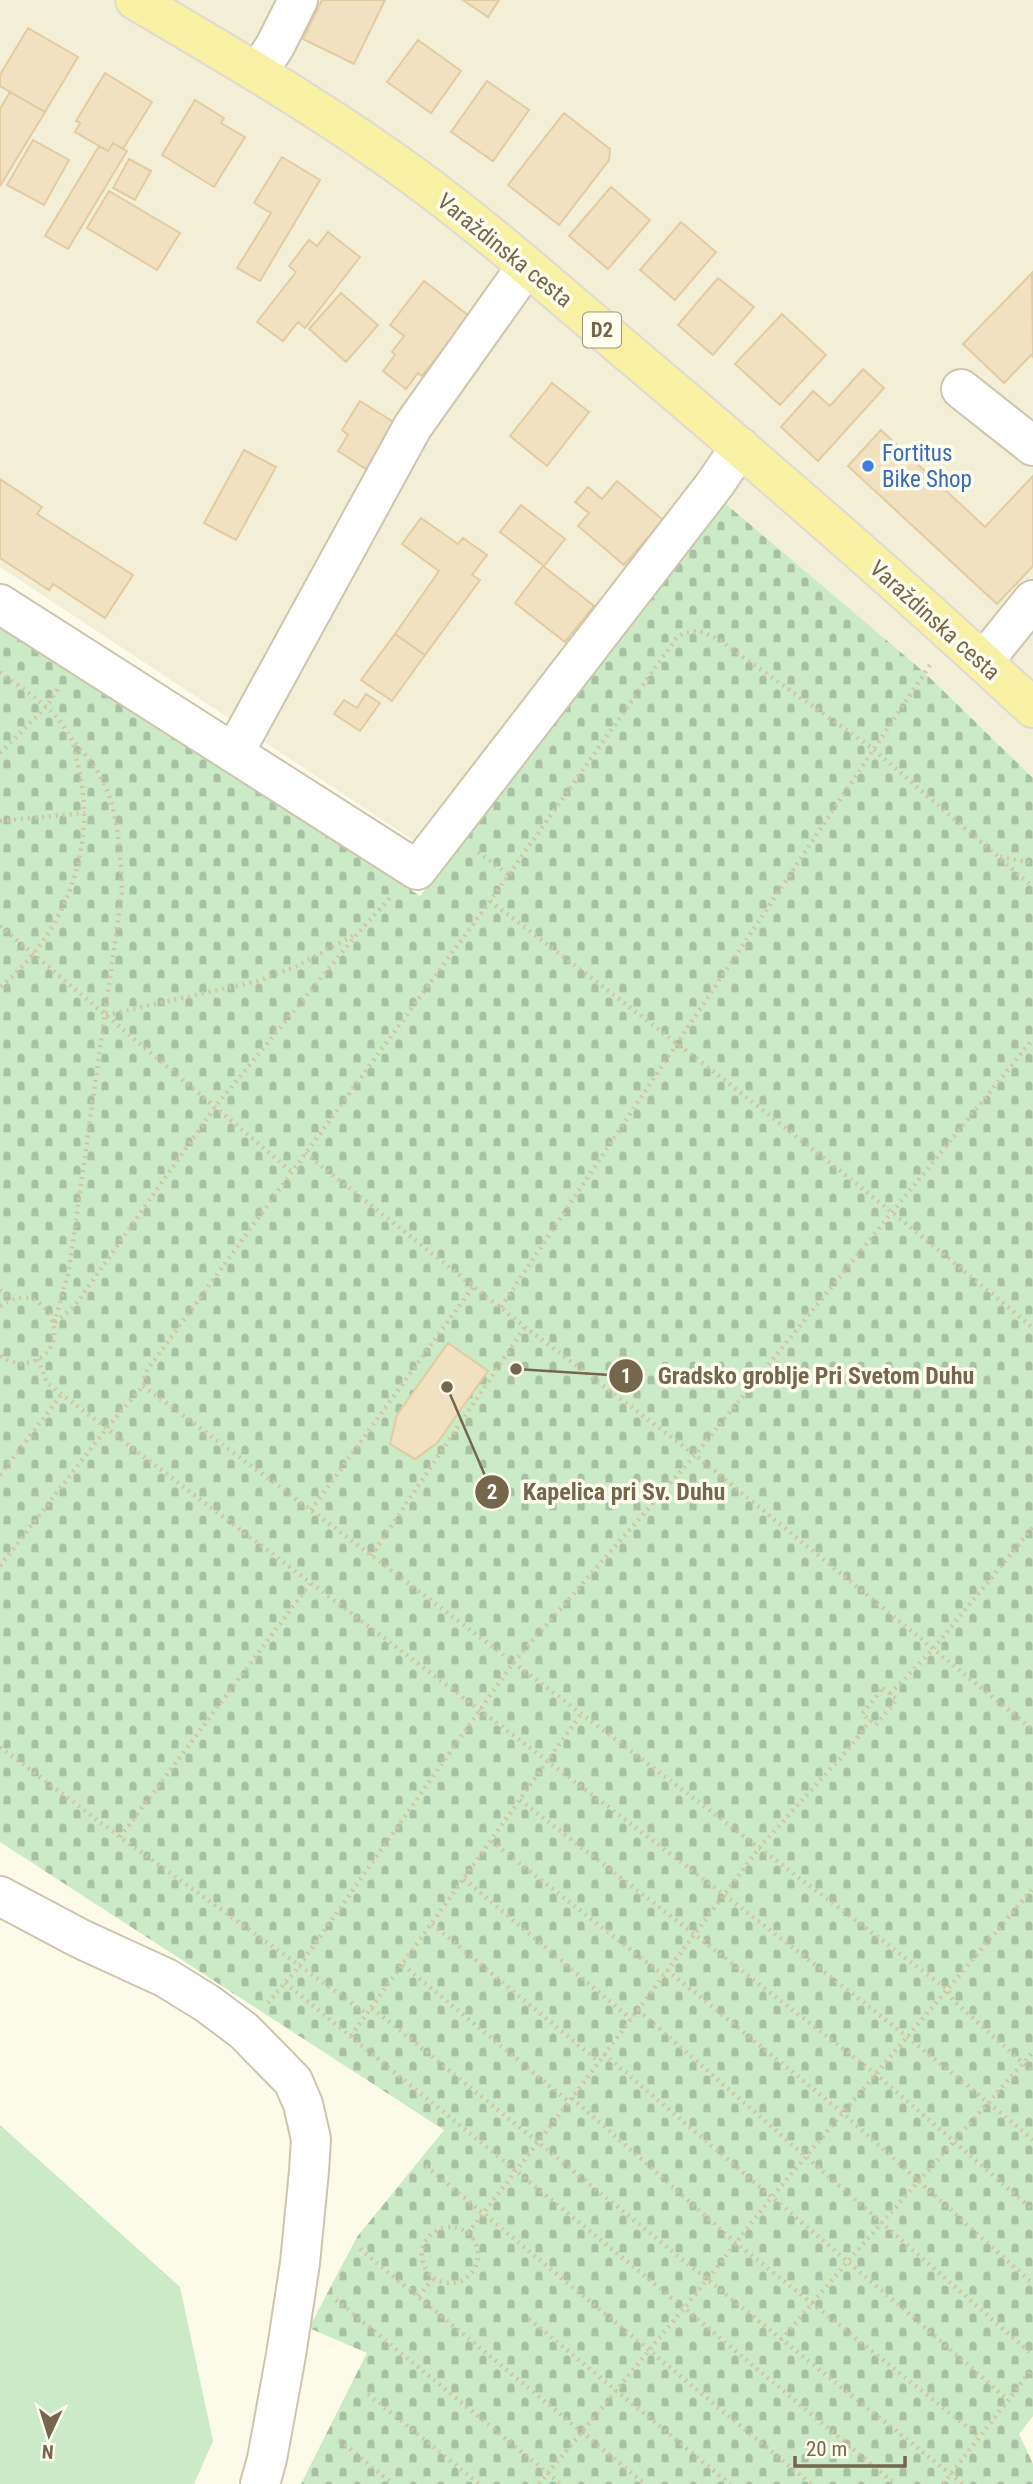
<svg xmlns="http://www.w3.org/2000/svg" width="1033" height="2484" font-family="'Roboto Condensed',sans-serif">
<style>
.residential{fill:#f3eed6}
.grass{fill:#cbeac6}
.cemetery{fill:url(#cemetery-stones)}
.building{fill:#f1e1c0;stroke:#e3cca1;stroke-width:2}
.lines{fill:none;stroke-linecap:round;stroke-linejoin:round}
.minor-casing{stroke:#cec5ae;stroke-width:42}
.major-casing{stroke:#dedad4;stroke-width:42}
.path{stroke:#d6c5a3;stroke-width:4.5;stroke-dasharray:2 5;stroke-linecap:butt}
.minor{stroke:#fff;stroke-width:38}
.major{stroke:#f8f0a2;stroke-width:38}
.shop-dot{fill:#3f7fe0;stroke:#fffdee;stroke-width:2.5}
.labels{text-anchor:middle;stroke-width:7;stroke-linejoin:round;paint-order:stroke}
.shield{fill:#fffdee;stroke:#9e937d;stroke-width:2}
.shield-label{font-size:21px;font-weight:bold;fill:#75664c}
.street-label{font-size:23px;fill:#75664c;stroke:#fffdee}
.shop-label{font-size:23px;fill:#366cbe;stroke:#fffdee;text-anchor:start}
.leader{fill:none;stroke:#75664c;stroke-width:2.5}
.callout-dot{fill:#75664c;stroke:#fffdee;stroke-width:2.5}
.mark-label{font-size:21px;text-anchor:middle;font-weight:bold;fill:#fff}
.callout-label{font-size:24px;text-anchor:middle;font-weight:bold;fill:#75664c;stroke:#fffdee;stroke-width:7;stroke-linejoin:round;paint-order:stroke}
</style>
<defs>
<pattern id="cemetery-stones" width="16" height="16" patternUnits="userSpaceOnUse" patternTransform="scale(1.75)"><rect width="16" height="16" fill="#cbeac6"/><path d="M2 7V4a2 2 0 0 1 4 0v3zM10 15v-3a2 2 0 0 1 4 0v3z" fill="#a9c1a3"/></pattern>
</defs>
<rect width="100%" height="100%" fill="#fcfae8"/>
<path class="residential" d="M 0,0 L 1033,0 L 1033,778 L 924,672 L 720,499 L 446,862 L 0,567 Z"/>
<path class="grass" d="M 0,2125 L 180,2287 L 213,2441 L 194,2484 L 0,2484 Z"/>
<path class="cemetery" d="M 720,499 L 924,672 L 1033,778 L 1033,2416 L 1019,2434 L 1033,2464 L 1033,2484 L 301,2484 L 367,2353 L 309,2328 L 357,2237 L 444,2130 L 0,1842 L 0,624 L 420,896 Z"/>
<path class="building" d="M 322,0 L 385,0 L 354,64 L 303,39 Z
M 463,0 L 499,0 L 488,17 Z
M 28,28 L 78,57 L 45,112 L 0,86 L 0,75 Z
M 418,40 L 461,71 L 431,113 L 387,82 Z
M 105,73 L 152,102 L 123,149 L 113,143 L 108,151 L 75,132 L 80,123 L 76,121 Z
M 487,81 L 529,110 L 493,161 L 451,132 Z
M 10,92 L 45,112 L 0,186 L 0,109 Z
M 195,100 L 224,118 L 221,123 L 245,137 L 214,187 L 162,155 Z
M 564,113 L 610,149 L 609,160 L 559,225 L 508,185 Z
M 33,140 L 69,160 L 44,205 L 7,185 Z
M 113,143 L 127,151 L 68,249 L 45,236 L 99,146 L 108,151 Z
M 282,157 L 320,180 L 260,281 L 237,268 L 271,213 L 254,203 Z
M 129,159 L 151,171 L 135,200 L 113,188 Z
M 611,187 L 650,220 L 608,269 L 569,236 Z
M 109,191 L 180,233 L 157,270 L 87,228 Z
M 681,222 L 716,252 L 675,300 L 640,270 Z
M 328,232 L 360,257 L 305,328 L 298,322 L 283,341 L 257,322 L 296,272 L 289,266 L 309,240 L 317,246 Z
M 1032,273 L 1033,357 L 1031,355 L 1004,383 L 963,344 Z
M 718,278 L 754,307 L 713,355 L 678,325 Z
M 424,281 L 469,316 L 422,376 L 418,373 L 406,389 L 383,371 L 395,355 L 392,352 L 404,336 L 390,325 Z
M 341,293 L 378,325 L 346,362 L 309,329 Z
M 782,314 L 826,355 L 780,405 L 735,364 Z
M 863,369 L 884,388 L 818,461 L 781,427 L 813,391 L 830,406 Z
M 552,383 L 589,412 L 547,466 L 510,436 Z
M 360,401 L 395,423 L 366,469 L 338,451 L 348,435 L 342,430 Z
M 881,430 L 985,527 L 1033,476 L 1033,566 L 997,604 L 848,466 Z
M 244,450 L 276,467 L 236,540 L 204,523 Z
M 0,479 L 42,507 L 37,514 L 133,575 L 105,618 L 53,584 L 49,590 L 0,558 Z
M 617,481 L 663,520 L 624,565 L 578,526 L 589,513 L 575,502 L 588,487 L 602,499 Z
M 521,505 L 565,539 L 544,566 L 500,532 Z
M 421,518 L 458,544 L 463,538 L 487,555 L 472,575 L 480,580 L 425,655 L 395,634 L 439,571 L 402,544 Z
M 543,566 L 594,606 L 565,642 L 515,603 Z
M 395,634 L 425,655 L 392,701 L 361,680 Z
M 366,694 L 380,703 L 360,731 L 334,714 L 344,700 L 357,708 Z
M 448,1343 L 488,1371 L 437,1443 L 415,1459 L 390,1444 L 397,1415 Z"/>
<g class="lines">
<defs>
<path id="minor" d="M 258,72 L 275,46 L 298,0
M 961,389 L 1033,446
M 0,604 L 417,870 L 715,484 L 740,447
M 983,662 L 1033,600
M 234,753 L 413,426 L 526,267
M 0,1896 L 81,1939 L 166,1978 L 208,2004 L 244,2031 L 293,2081 L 303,2104 L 311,2139 L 309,2171 L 300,2263 L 286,2355 L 267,2459 L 260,2484"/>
<path id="major" d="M 135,0 C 227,54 321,109 408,172 C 487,229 561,296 635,358 C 770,472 904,588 1033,708"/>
</defs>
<use href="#minor" class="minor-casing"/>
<use href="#major" class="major-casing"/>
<path class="path" d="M 0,672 C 25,691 55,708 70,737 C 74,744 75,754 77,762 C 100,843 65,935 0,987
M 0,753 L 47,706 L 60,685
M 0,821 L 85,813
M 478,852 L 509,875
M 1000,857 L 1033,863
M 490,901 C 674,1040 856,1180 1033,1328
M 0,926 L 291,1171
M 106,1015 L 258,981 L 297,966 L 354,935
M 305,1153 L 525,1327 L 695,1455 L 1033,1730
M 0,1290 L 11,1299
M 0,1306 C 45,1273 79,1348 31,1362 C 19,1365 9,1362 0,1355
M 501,1307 L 930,665
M 55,1322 L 74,1307 L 215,1107 L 358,933 L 392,896
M 54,1323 L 69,1270 L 122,892 C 120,850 119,802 94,766 C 87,756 78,747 70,737
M 38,1359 L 47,1383 C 242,1532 439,1679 635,1827 C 769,1929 904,2031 1033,2140
M 143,1386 L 311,1510 L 948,1990 L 953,2000 L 1033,2072
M 0,1475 L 62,1394
M 311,1510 L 473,1287
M 371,1556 L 525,1327
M 0,1566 L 106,1429 L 143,1386 L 145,1373 L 490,901 L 677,637 C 695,627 702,631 719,640 L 872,748 L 1033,887
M 883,1688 L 897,1699 L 876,1725 L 862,1714 Z
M 890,1694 L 933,1649 L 1033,1527
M 0,1747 L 120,1837 L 367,2014
M 520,1800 L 877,2075 L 1033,2210
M 120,1837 L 310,1584
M 491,1841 L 663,1975
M 464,1879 L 631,2019
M 432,1924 L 599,2062
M 403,1965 L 569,2102
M 667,1970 L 844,2114 L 1033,2284
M 285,1983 L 683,2307 L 895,2484
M 268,2003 L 300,1965 L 513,1663 L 695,1455 L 1033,1039
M 372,2008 C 569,2167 764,2327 963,2484
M 638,2010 L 1033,2355
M 351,2036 L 581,1714
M 604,2054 C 739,2170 875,2283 1008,2400
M 572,2098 L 736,2243 L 980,2437
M 426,2166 L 811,2484
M422 2255a28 28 0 1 1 56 0a28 28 0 1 1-56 0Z
M 468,2233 L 572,2098 L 759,1848 L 852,1745 L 870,1720
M 360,2249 L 645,2484
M 418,2296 L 434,2278
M 336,2300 L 561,2484
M 529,2319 L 730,2484
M 781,2340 L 849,2260 L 1033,2052
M 368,2394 L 479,2484
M 339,2440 L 393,2484
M 539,2484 L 708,2279 L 771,2198 L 1033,1888
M 943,2484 L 1033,2368"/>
<use href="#minor" class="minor"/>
<use href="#major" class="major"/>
</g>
<circle class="shop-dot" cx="868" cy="466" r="7"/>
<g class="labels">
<rect class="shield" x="583" y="312.5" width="38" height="35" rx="5"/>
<g class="shield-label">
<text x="602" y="337">D2</text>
</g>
<g class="street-label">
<text transform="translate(505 250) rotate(39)" y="8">Varaždinska cesta</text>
<text transform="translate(935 620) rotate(42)" y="8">Varaždinska cesta</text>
</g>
<g class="shop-label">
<text x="882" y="461">Fortitus<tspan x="882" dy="26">Bike Shop</tspan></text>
</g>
</g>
<path class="leader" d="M516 1369L626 1376M447 1387L492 1492"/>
<g class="callout-dot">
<circle cx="516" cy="1369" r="7"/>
<circle cx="447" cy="1387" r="7"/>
<circle cx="626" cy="1376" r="18"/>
<circle cx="492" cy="1492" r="18"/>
</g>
<g class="mark-label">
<text x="626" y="1383">1</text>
<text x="492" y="1499">2</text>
</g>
<g class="callout-label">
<text x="816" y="1384">Gradsko groblje Pri Svetom Duhu</text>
<text x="624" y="1500">Kapelica pri Sv. Duhu</text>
</g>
<g transform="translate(49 2435) rotate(184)" stroke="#fffdee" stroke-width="5" paint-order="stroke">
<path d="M0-5L12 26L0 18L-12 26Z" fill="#75664c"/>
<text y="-10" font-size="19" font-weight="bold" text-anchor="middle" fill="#75664c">N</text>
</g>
<path d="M795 2456v10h110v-10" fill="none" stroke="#75664c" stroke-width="3.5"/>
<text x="806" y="2456" font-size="21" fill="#75664c" stroke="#fffdee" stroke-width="5" paint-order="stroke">20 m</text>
</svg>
